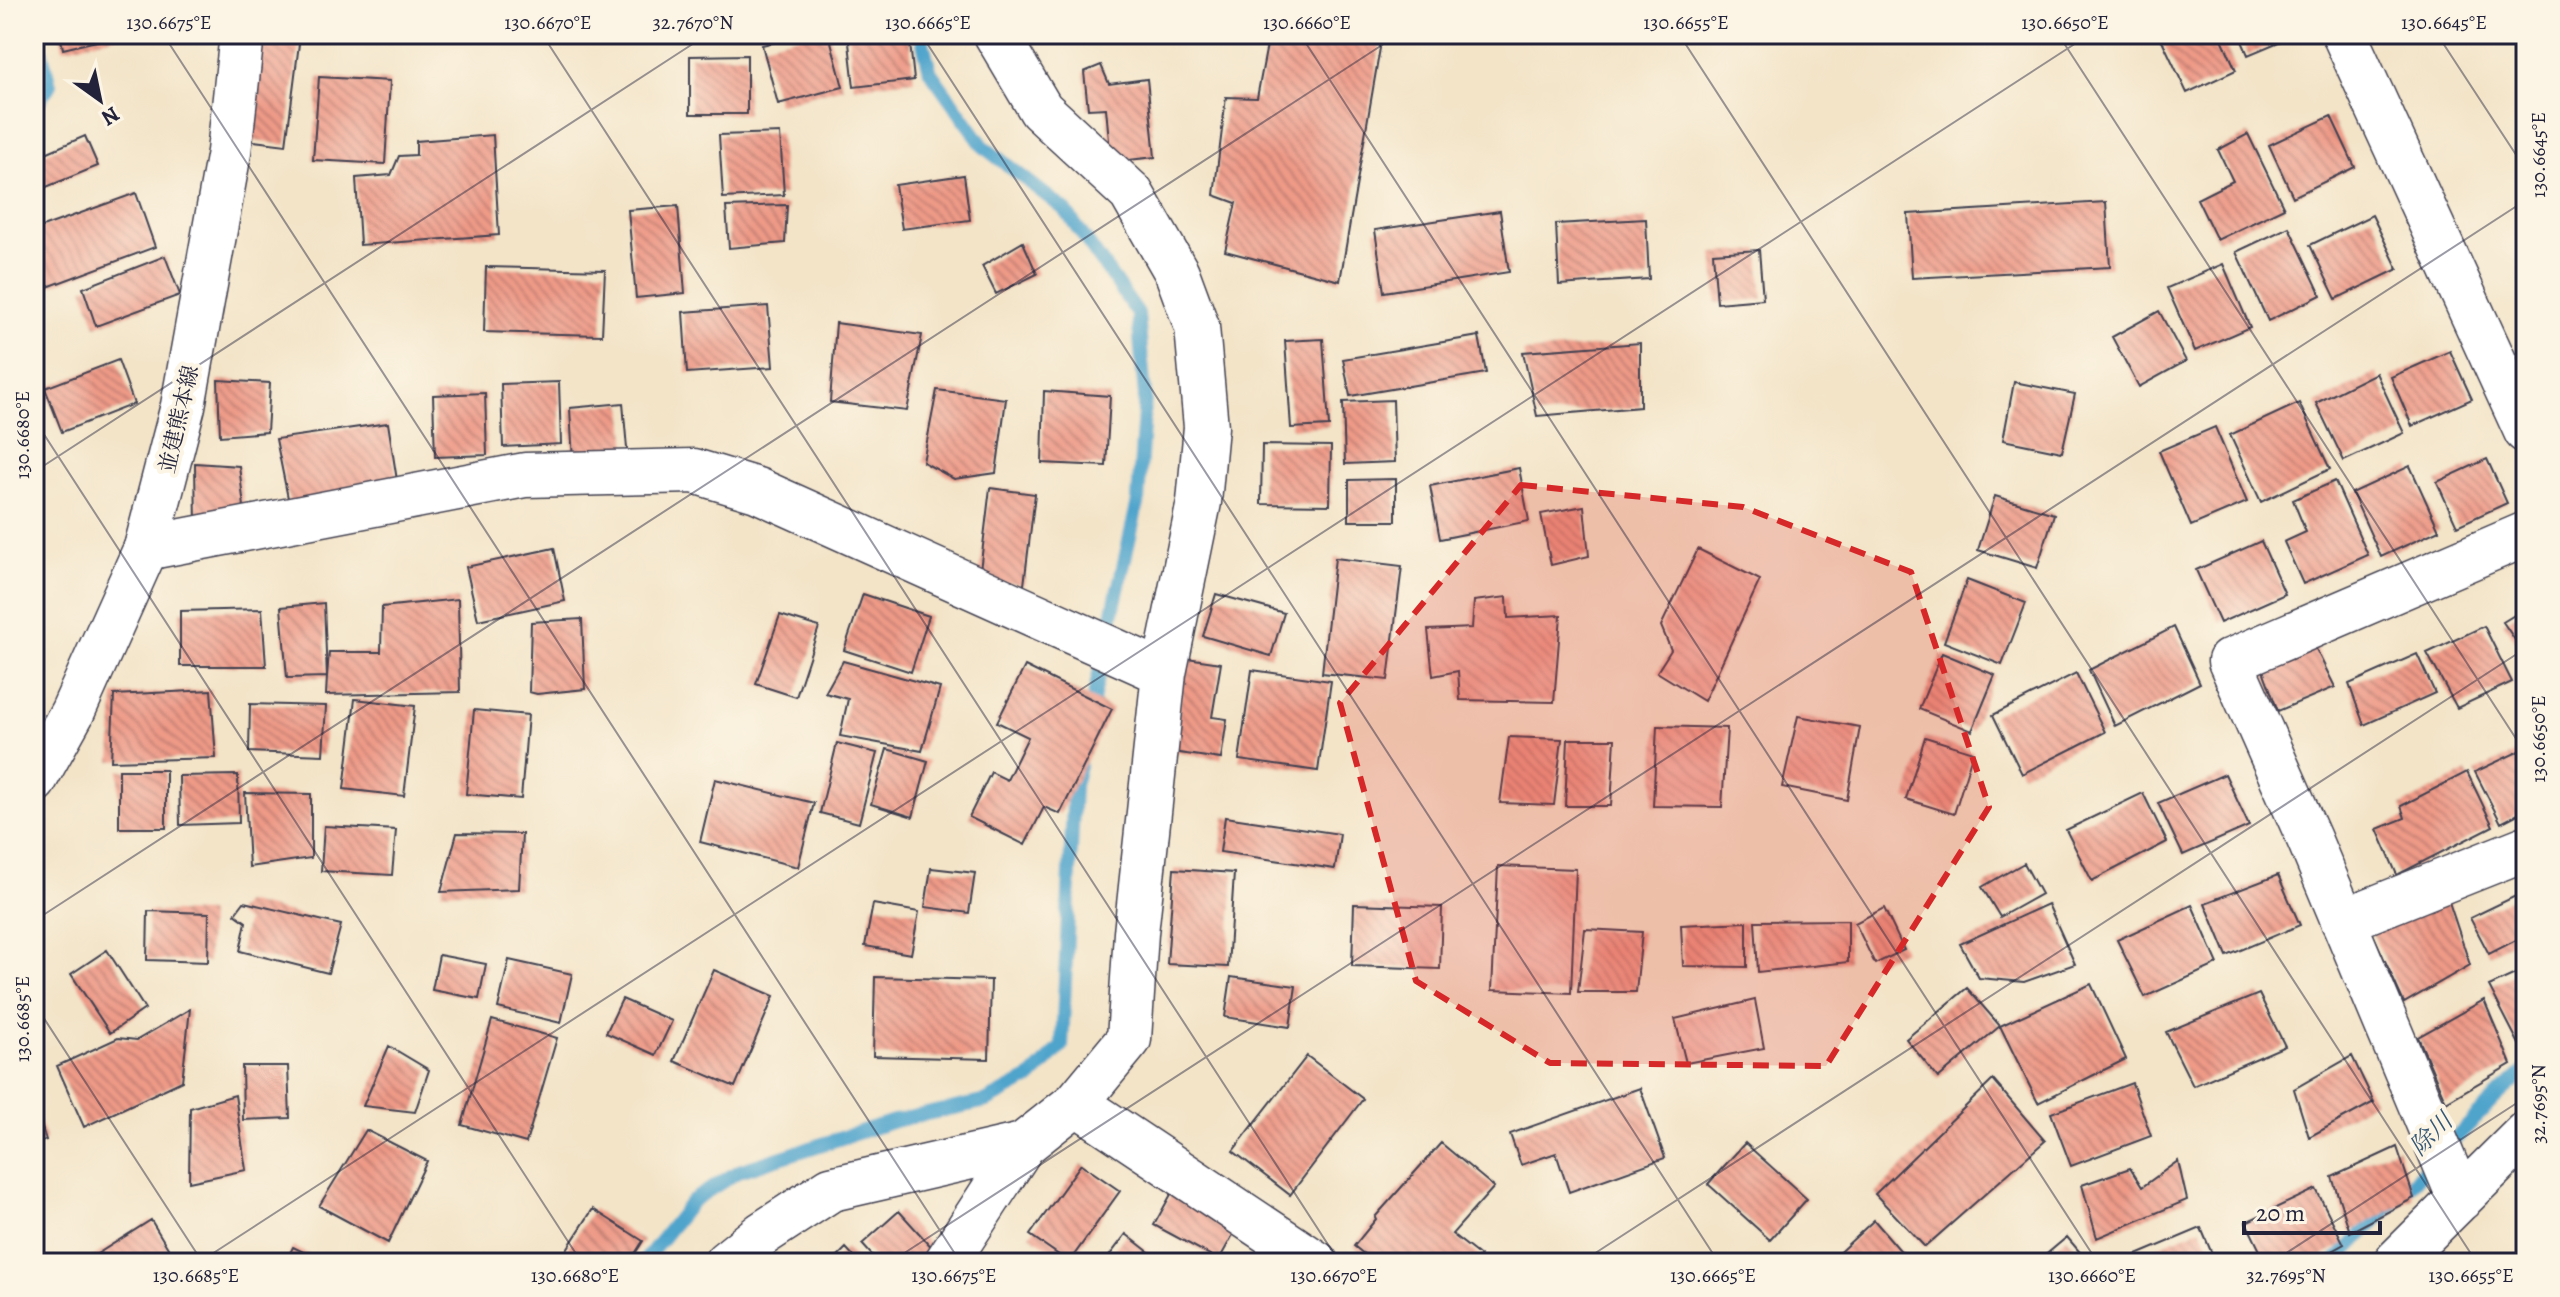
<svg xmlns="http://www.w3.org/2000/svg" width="2560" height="1297" font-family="Alegreya,'Noto Serif JP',serif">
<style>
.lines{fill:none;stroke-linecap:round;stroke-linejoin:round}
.stream{stroke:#50a4cc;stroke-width:14}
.building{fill:url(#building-back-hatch)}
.minor-casing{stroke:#413f50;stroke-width:47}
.major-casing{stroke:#413f50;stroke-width:47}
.minor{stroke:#fff;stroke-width:44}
.major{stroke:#fff;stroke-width:44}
.marked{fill:#d62828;fill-opacity:0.2;stroke:#d62828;stroke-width:6;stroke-dasharray:16 10;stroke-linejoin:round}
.ticks{fill:none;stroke:#22223b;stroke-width:2;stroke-opacity:0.45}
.labels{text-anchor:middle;stroke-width:8;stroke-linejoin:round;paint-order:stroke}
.street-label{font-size:22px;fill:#22223b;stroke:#fcf5e5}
.water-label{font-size:24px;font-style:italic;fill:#345675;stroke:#fcf5e5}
.neatline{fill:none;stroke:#22223b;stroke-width:3}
.ticks-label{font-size:20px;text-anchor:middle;fill:#22223b}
</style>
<defs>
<pattern id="building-back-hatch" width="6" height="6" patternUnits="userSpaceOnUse" patternTransform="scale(2)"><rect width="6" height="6" fill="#ee9a87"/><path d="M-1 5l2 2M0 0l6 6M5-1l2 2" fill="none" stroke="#c07d70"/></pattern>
</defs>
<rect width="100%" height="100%" fill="#fcf5e5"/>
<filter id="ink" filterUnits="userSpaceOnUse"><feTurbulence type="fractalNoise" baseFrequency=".0125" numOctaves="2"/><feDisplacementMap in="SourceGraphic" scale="16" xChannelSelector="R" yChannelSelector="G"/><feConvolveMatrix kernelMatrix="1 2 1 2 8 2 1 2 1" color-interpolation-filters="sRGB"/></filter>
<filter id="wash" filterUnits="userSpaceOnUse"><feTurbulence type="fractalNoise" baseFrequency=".006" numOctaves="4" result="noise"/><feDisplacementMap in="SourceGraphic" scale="32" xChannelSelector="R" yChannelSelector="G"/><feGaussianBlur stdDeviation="1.8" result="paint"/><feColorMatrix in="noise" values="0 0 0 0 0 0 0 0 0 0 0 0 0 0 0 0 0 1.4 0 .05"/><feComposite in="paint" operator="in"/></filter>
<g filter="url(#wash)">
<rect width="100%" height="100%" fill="#f3e4c8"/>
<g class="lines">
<path class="stream" d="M 921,34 L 930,71 L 984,147 L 1065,210 L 1138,314 L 1145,396 L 1138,501 L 1089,718
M 34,108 L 50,85 L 37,34
M 643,1263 L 692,1201 L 739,1171 L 894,1121 L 987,1101 L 1032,1077 L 1062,1046 L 1074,785 L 1079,766
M 2334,1263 L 2496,1097 L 2526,1070"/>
</g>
<g id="blocks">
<path class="building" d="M 60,34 L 122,34 L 122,35 L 63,49 Z
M 261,34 L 300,36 L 286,145 L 246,140 Z
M 485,34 L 505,34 L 505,36 L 485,38 Z
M 808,34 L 829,34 L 843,87 L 778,104 L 762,45 Z
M 848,34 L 909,34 L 914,80 L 854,87 Z
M 1269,34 L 1372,34 L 1380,48 L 1340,281 L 1225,251 L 1236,203 L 1214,195 L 1226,97 L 1257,98 Z
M 2159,34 L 2220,34 L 2236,70 L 2187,93 Z
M 2239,34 L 2298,34 L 2248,55 Z
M 747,55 L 747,114 L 690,114 L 690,56 Z
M 1101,65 L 1109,84 L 1147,79 L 1155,157 L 1111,162 L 1106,108 L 1088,109 L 1084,72 Z
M 319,77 L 390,81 L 385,164 L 313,160 Z
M 2331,116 L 2355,167 L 2293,197 L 2269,145 Z
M 780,133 L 784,195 L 723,198 L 719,135 Z
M 2248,134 L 2284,208 L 2217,240 L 2197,199 L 2233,181 L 2218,150 Z
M 493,135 L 499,235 L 360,245 L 356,178 L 391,175 L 399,156 L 416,155 L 416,141 Z
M 85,136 L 98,166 L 34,192 L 34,158 Z
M 964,175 L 970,220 L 902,229 L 895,185 Z
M 136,193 L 155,247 L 34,292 L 34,230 Z
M 2106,202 L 2110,267 L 1912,278 L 1908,214 Z
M 787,205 L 785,243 L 729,248 L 726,207 Z
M 678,206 L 685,293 L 636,298 L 628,210 Z
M 1500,211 L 1509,272 L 1384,292 L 1375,230 Z
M 2372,215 L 2398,269 L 2336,299 L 2310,245 Z
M 1646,219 L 1649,279 L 1559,285 L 1556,224 Z
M 2289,227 L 2321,295 L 2268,321 L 2236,252 Z
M 1023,242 L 1037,274 L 996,294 L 982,266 Z
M 1759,250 L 1763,299 L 1717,303 L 1713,253 Z
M 165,256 L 180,295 L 96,326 L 83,288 Z
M 2223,264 L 2250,327 L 2195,351 L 2167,288 Z
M 486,267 L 605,270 L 602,335 L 484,332 Z
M 768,306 L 773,367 L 687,373 L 683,312 Z
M 2159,311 L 2186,361 L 2139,387 L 2112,337 Z
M 836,323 L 922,335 L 907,411 L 830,402 Z
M 1479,336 L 1486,373 L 1350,396 L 1343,359 Z
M 1323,339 L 1329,426 L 1291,428 L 1285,341 Z
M 1640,343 L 1640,407 L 1537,416 L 1523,352 Z
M 2450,351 L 2472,399 L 2412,426 L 2391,377 Z
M 118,360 L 134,404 L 62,432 L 45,388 Z
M 2376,373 L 2404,433 L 2344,461 L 2316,403 Z
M 218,380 L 270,383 L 267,432 L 220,436 Z
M 559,382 L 561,444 L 503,447 L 501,384 Z
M 2014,382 L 2075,394 L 2062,452 L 2003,440 Z
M 937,390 L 1006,399 L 996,473 L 954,479 L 923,462 Z
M 1044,391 L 1110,396 L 1106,466 L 1042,463 Z
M 485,393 L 487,455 L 435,457 L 433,395 Z
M 1393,400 L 1395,462 L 1345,464 L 1343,402 Z
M 623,403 L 628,460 L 573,462 L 570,408 Z
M 2299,403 L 2330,469 L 2261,502 L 2230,435 Z
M 388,423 L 399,493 L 291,513 L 276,439 Z
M 2215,427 L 2247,502 L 2191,526 L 2159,451 Z
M 1262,445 L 1331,446 L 1330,505 L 1261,504 Z
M 2487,459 L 2507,503 L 2457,526 L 2437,482 Z
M 195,463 L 239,466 L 246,523 L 196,526 Z
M 2410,466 L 2439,530 L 2381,557 L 2352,493 Z
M 1519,468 L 1529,521 L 1440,539 L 1430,486 Z
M 1396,479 L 1396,521 L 1349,521 L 1349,480 Z
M 2335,481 L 2368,555 L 2303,584 L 2284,542 L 2306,532 L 2293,500 Z
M 990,488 L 1035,494 L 1024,585 L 979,579 Z
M 1995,496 L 2054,514 L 2037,568 L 1978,550 Z
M 1584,506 L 1589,556 L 1551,565 L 1541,514 Z
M 2261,541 L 2285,594 L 2220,623 L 2196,570 Z
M 554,548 L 565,601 L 478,620 L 466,567 Z
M 1698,549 L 1760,580 L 1704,701 L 1657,672 L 1671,650 L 1661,626 Z
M 1335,558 L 1402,566 L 1388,680 L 1322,673 Z
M 1967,580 L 2026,603 L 2002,665 L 1944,642 Z
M 863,594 L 929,616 L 911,672 L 844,650 Z
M 1216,594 L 1284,613 L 1271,656 L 1203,636 Z
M 1507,597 L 1508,618 L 1561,615 L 1554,702 L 1460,700 L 1458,671 L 1433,676 L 1428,630 L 1472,628 L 1474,601 Z
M 458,599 L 460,692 L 326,695 L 327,677 L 287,678 L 281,607 L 324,603 L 327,677 L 329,652 L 381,652 L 382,607 Z
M 2526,608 L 2526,656 L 2503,622 Z
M 262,609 L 266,666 L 180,666 L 180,611 Z
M 780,615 L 819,627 L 796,697 L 756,684 Z
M 582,619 L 585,689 L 537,694 L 529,692 L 531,622 Z
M 2484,626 L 2512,682 L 2457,708 L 2427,653 Z
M 2174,627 L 2200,683 L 2115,726 L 2089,670 Z
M 2315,647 L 2335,687 L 2278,711 L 2263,670 Z
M 1942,653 L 1995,675 L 1972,731 L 1919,709 Z
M 2417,654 L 2435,693 L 2364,725 L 2349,684 Z
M 1187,658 L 1221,663 L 1212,717 L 1227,719 L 1221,759 L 1172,752 Z
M 843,661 L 940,688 L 922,751 L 840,736 L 848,699 L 825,693 Z
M 1025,666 L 1112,709 L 1060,814 L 1044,807 L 1025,845 L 969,817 L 991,772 L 1007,780 L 1028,737 L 997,722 Z
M 1252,670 L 1331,681 L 1318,771 L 1239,760 Z
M 2076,673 L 2105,732 L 2022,774 L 1993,715 Z
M 211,690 L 216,758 L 111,761 L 114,695 Z
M 355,699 L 415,706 L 404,796 L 344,789 Z
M 250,704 L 326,706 L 323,755 L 249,752 Z
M 474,710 L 528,715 L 521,799 L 466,794 Z
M 1798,716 L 1860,727 L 1847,800 L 1782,787 Z
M 1657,726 L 1727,728 L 1722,807 L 1653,806 Z
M 1509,737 L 1562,739 L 1554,805 L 1500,803 Z
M 1925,737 L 1973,752 L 1954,814 L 1906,799 Z
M 1568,739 L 1615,739 L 1611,806 L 1565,806 Z
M 837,743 L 877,753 L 859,823 L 820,813 Z
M 2526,748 L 2526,810 L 2501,823 L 2475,772 Z
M 887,749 L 928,761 L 913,817 L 871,804 Z
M 119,770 L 166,770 L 166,828 L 119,828 Z
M 2467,772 L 2493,826 L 2397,875 L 2377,829 L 2405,818 L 2401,806 Z
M 2225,774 L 2249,826 L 2183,855 L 2158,803 Z
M 238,775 L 239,823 L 180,825 L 179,776 Z
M 715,779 L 814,803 L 798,867 L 700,842 Z
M 245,793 L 311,794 L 311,858 L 249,867 Z
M 2143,793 L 2167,842 L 2092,881 L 2066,830 Z
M 1225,817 L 1340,834 L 1335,869 L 1220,852 Z
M 324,826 L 396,830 L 392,875 L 321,871 Z
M 457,833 L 522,834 L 519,889 L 441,892 Z
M 2024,863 L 2041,894 L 2000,917 L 1982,887 Z
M 1498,866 L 1576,869 L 1571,993 L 1492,990 Z
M 931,868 L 975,873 L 969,913 L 925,907 Z
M 1174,869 L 1234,873 L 1228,967 L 1167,964 Z
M 2278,875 L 2300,925 L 2227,956 L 2205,903 Z
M 2526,891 L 2526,935 L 2489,954 L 2470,918 Z
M 2447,896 L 2470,965 L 2404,1003 L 2372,932 Z
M 244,902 L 341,925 L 328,973 L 240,951 L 246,922 L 235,914 Z
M 873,904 L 919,912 L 911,954 L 865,946 Z
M 1354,904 L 1442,907 L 1440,969 L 1352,966 Z
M 2048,904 L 2075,964 L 2024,982 L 1979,978 L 1960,944 Z
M 2192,905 L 2218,964 L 2145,997 L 2117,940 Z
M 1884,908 L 1904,950 L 1875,964 L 1855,923 Z
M 148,911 L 209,913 L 208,962 L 147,960 Z
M 1848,920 L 1848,962 L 1758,972 L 1755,921 Z
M 1747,922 L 1747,967 L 1683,966 L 1681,925 Z
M 1585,929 L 1642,932 L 1636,992 L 1578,992 Z
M 107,950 L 145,1009 L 110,1033 L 71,974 Z
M 439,955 L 486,964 L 479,999 L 432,990 Z
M 509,960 L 572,974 L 561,1023 L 498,1008 Z
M 2526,969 L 2526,1040 L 2519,1044 L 2489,986 Z
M 714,970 L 774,996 L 735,1087 L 674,1061 Z
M 875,977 L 991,980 L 989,1059 L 873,1056 Z
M 1231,977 L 1296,986 L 1290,1027 L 1225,1017 Z
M 2091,984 L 2126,1059 L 2038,1103 L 2000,1026 Z
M 1967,988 L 2000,1026 L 1938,1078 L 1906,1039 Z
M 2259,994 L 2285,1046 L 2193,1086 L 2166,1032 Z
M 622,999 L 672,1021 L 656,1055 L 606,1033 Z
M 1755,1000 L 1764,1048 L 1686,1063 L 1675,1019 Z
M 2484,1000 L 2511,1064 L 2446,1102 L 2418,1037 Z
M 190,1009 L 182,1081 L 84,1127 L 57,1066 L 118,1038 L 137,1040 Z
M 492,1020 L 557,1038 L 526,1143 L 462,1125 Z
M 389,1046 L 429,1070 L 415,1112 L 363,1106 Z
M 1307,1056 L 1363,1099 L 1290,1195 L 1233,1151 Z
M 2352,1056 L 2374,1102 L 2309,1137 L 2294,1089 Z
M 242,1066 L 288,1066 L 290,1118 L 243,1120 Z
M 1993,1080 L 2045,1141 L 1925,1247 L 1875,1194 Z
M 2132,1083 L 2151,1136 L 2071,1166 L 2051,1113 Z
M 1640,1088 L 1665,1158 L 1569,1192 L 1556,1153 L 1521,1165 L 1510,1134 Z
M 235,1095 L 246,1170 L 189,1182 L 190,1108 Z
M 34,1104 L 46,1140 L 34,1144 Z
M 366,1130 L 427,1161 L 388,1243 L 319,1206 Z
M 1441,1143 L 1494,1187 L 1452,1234 L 1480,1256 L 1473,1263 L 1375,1263 L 1354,1246 L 1376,1219 L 1375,1217 Z
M 1745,1143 L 1807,1199 L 1770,1240 L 1708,1184 Z
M 2397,1147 L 2414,1198 L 2350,1232 L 2332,1177 Z
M 2178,1161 L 2187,1200 L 2097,1238 L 2082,1185 L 2130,1168 L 2142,1187 Z
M 1081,1164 L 1120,1191 L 1069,1262 L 1030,1235 Z
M 1175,1187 L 1240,1222 L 1219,1260 L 1154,1225 Z
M 2316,1189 L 2344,1244 L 2310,1263 L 2266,1263 L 2246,1222 Z
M 593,1209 L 643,1241 L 629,1263 L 558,1263 Z
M 899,1211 L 936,1252 L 924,1263 L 879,1263 L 862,1244 Z
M 151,1220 L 177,1263 L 83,1263 Z
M 1874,1220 L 1911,1263 L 1828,1263 Z
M 2201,1228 L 2216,1263 L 2118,1263 Z
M 1126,1234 L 1163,1263 L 1104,1263 Z
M 2067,1237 L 2089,1263 L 2036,1263 Z
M 293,1247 L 326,1263 L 285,1263 Z
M 846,1248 L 860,1263 L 831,1263 Z"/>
</g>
</g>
<g filter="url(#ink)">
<use href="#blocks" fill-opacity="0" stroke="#413f50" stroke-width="2"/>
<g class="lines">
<defs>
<path id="minor" d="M 2344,34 L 2526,431
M 146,548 L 525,475 L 694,471 L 757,490 L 1164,673
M 2343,921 L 2526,848
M 1076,1103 L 1316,1263
M 2460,1199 L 2309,839 L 2230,661 L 2526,534
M 726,1263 L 762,1234 L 831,1189 L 1023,1145
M 946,1263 L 1023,1145 L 1076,1103 L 1129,1039 L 1136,933 L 1164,673 L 1199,502 L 1206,427 L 1197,327 L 1177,273 L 1131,193 L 1041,110 L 996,34
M 2395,1263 L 2526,1133"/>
<path id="major" d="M 34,781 L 72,713 L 146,548 L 183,406 L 229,152 L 242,34"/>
</defs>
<use href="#minor" class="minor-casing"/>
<use href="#major" class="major-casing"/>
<use href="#minor" class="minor"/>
<use href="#major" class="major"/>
</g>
</g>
<path class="marked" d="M 1521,485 L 1743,507 L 1911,572 L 1989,807 L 1826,1066 L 1550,1063 L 1416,981 L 1340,703 Z"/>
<path class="ticks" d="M 163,34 L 961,1263M 542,34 L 1340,1263M 921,34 L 1719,1263M 1300,34 L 2098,1263M 1679,34 L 2477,1263M 2058,34 L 2526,754M 2437,34 L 2526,170M 34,419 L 582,1263M 34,472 L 708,34M 34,921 L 1399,34M 34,1003 L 203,1263M 198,1263 L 2090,34M 889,1263 L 2526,200M 1580,1263 L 2526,648M 2271,1263 L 2526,1097"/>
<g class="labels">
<g class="street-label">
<text transform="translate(178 419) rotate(-77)" y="8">並建熊本線</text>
</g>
<g class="water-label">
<text transform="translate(2431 1134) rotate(-45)" y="8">除川</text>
</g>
</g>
<rect width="2560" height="1297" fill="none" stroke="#fcf5e5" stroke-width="88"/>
<g transform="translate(100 100) rotate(147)" stroke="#fcf5e5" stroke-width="6" paint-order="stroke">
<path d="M0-6L14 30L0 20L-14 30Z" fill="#22223b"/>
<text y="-12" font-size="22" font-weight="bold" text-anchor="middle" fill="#22223b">N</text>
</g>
<path d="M2244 1221v12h136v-12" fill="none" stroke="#22223b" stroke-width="4"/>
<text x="2256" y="1221" font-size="24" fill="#22223b" stroke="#fcf5e5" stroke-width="6" paint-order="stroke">20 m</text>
<rect x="44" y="44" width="2472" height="1209" class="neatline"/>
<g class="ticks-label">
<text x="169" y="29">130.6675°E</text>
<text x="548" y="29">130.6670°E</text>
<text x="693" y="29">32.7670°N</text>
<text x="928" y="29">130.6665°E</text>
<text x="1307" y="29">130.6660°E</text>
<text x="1686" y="29">130.6655°E</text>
<text x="2065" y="29">130.6650°E</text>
<text x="2444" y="29">130.6645°E</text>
<text transform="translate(2538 155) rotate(-90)" y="7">130.6645°E</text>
<text transform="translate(22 435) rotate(-90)" y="7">130.6680°E</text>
<text transform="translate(2538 739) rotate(-90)" y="7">130.6650°E</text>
<text transform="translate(22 1019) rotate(-90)" y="7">130.6685°E</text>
<text transform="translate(2538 1104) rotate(-90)" y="7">32.7695°N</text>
<text x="196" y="1282">130.6685°E</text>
<text x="575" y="1282">130.6680°E</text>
<text x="954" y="1282">130.6675°E</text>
<text x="1334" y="1282">130.6670°E</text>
<text x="1713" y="1282">130.6665°E</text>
<text x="2092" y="1282">130.6660°E</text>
<text x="2286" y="1282">32.7695°N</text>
<text x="2471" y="1282">130.6655°E</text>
</g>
</svg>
